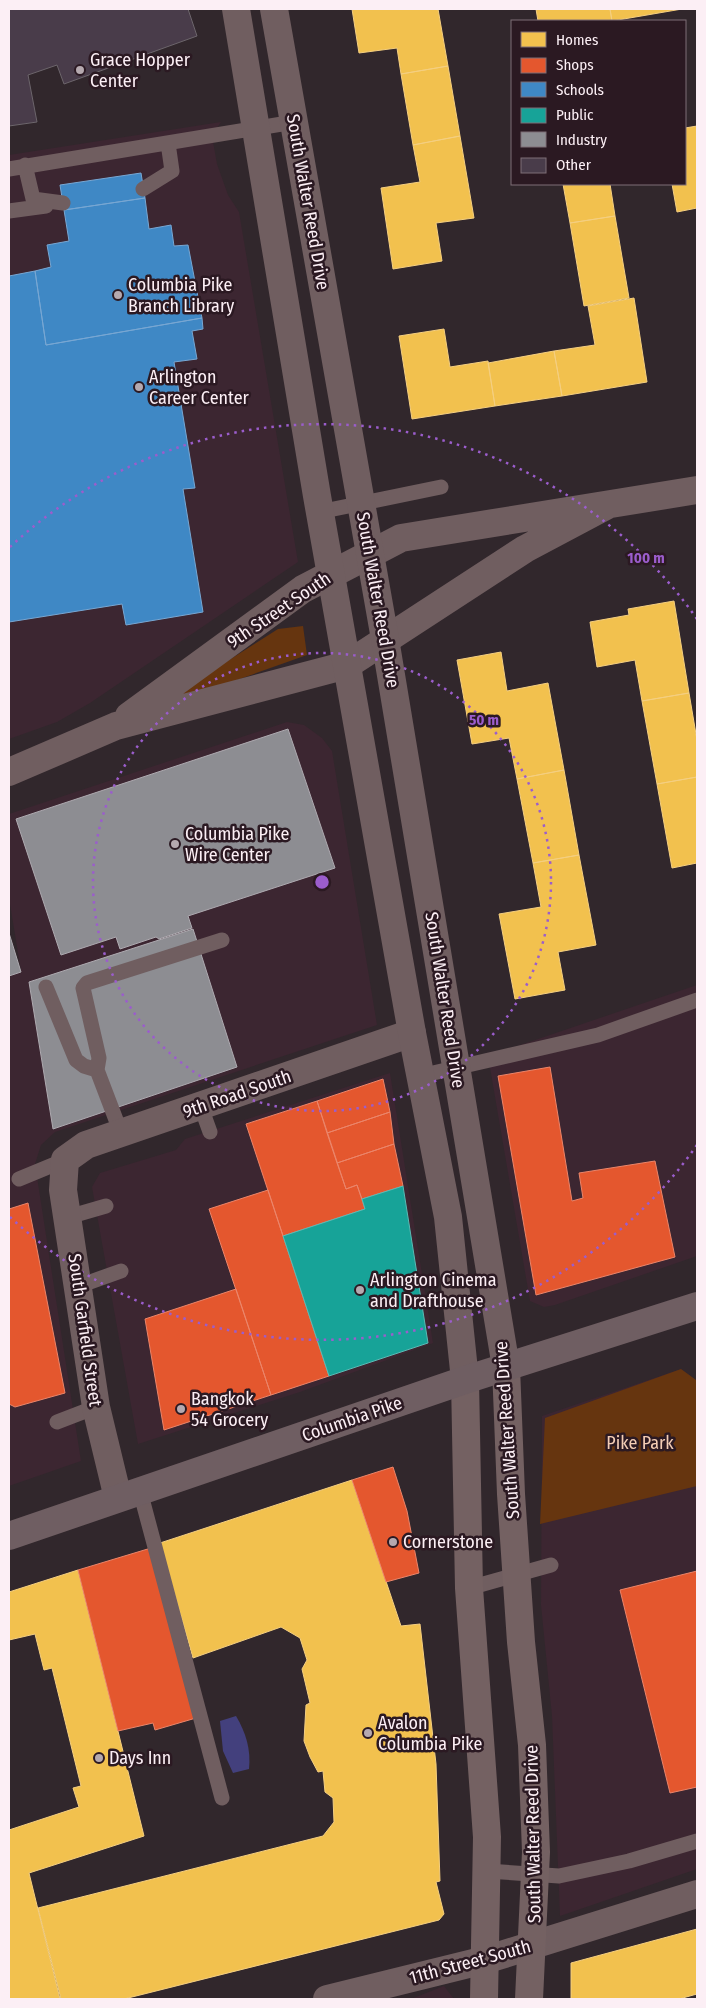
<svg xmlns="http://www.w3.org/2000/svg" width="706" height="2008" font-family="'Fira Sans Condensed',sans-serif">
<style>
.built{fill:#3c2631}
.green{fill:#66350f}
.water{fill:#43407d}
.homes{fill:#f2c14e;stroke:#f5cf80}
.shops{fill:#e4572e;stroke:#eb856a}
.schools{fill:#3f88c5;stroke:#78a7d3}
.public{fill:#17a398;stroke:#5cbab4}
.industry{fill:#8d8d92;stroke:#aeaab0}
.building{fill:#493c4a;stroke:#6c656b}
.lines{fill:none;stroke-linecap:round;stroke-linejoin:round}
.service{stroke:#705e60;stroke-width:15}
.minor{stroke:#705e60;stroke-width:28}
.tertiary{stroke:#705e60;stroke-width:28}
.secondary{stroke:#746162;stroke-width:28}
.primary{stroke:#6f5e62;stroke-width:28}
.ring{fill:none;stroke:#9b5dcc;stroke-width:2.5;stroke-dasharray:2.5 5}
.poi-dot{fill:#b5a9af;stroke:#2b1922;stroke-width:2}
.labels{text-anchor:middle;stroke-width:5;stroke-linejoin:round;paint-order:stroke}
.poi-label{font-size:18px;fill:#fceff5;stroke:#2b1922;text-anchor:start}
.street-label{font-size:18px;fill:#fceff5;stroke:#2b1922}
.park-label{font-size:18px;fill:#f4cdb5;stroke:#2b1922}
.centre{fill:#9b5dcc;stroke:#2b1922;stroke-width:2.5}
.ring-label{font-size:15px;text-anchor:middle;font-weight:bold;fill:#9b5dcc;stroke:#2b1922;stroke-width:5;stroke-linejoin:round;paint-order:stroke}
</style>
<rect width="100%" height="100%" fill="#31272c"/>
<path class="built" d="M 221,122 L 212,136 L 217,164 L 228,195 L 239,212 L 298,562 L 90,703 L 57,722 L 9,739 L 9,155 Z
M 287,722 L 304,725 L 322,738 L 332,751 L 377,1025 L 55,1132 L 41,1145 L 35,1164 L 81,1461 L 9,1486 L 9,976 L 21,971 L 9,898 L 9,814 Z
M 697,985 L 697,1256 L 555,1305 L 544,1307 L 530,1301 L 488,1056 Z
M 390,1073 L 433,1343 L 300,1392 L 138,1444 L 92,1187 L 100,1173 L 176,1150 L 185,1139 Z
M 681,1369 L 696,1380 L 697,1384 L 697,1869 L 560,1916 L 552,1716 L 541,1605 L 542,1416 Z
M 444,1986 L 454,1999 L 411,1999 Z"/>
<path class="green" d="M 303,626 L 307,655 L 172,703 L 169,698 L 278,629 Z
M 681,1369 L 696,1380 L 697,1384 L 697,1486 L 540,1524 L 545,1418 Z"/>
<path class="water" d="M 236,1716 C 246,1733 251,1749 249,1769 L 233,1773 L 223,1751 L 220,1721 Z"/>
<path class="homes" d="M 352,9 L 438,9 L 448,66 L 401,74 L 397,48 L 359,53 Z
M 536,9 L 610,9 L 612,21 L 538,21 Z
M 610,9 L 682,9 L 612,21 Z
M 448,66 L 460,136 L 413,145 L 401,74 Z
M 697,126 L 697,208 L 677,212 L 672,184 L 685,184 L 685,128 Z
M 460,136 L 474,218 L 436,223 L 442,261 L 393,269 L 381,188 L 420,182 L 413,145 Z
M 563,184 L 610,184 L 615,216 L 570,223 Z
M 615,216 L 629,298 L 584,306 L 570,223 Z
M 634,298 L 647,382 L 562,396 L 554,351 L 595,345 L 588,306 Z
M 444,329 L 450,367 L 488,361 L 495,406 L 412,419 L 399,336 Z
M 554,351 L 562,396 L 495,406 L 488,363 Z
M 674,601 L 689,693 L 642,701 L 635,660 L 597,667 L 590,622 L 629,615 L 628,609 Z
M 501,652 L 507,691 L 548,683 L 564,770 L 517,779 L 509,738 L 472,744 L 457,660 Z
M 689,693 L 697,740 L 697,777 L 657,784 L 642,701 Z
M 564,770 L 579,855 L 533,863 L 517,779 Z
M 697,777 L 697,863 L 672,868 L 657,784 Z
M 579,855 L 596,945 L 558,952 L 565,990 L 515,999 L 499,914 L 541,907 L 533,863 Z
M 352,1480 L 401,1626 L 420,1624 L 436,1764 L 440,1881 L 436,1882 L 444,1914 L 439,1920 L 124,1999 L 61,1999 L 38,1908 L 323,1836 L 334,1822 L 333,1798 L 325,1792 L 323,1771 L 318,1772 L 310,1757 L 304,1741 L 306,1705 L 310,1703 L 302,1669 L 307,1660 L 300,1638 L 281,1627 L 193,1658 L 160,1543 Z
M 78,1570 L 144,1836 L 29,1873 L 60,1999 L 9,1999 L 9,1830 L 79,1807 L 73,1788 L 81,1786 L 52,1668 L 44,1670 L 35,1634 L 9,1640 L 9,1592 Z
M 697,1929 L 697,1994 L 679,1999 L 571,1999 L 571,1963 Z"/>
<path class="shops" d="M 550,1067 L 572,1201 L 583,1198 L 579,1173 L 655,1161 L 675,1257 L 536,1295 L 498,1076 Z
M 383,1079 L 390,1112 L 327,1133 L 317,1101 Z
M 317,1101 L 346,1189 L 357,1185 L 365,1209 L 283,1236 L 246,1124 Z
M 390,1112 L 394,1144 L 337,1163 L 327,1133 Z
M 394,1144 L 403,1186 L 362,1199 L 357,1185 L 346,1189 L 337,1163 Z
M 268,1190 L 329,1376 L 271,1395 L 209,1209 Z
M 28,1203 L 65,1393 L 15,1407 L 9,1404 L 9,1209 Z
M 236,1289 L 271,1395 L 164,1430 L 145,1319 Z
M 393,1467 L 407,1511 L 419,1573 L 386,1582 L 352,1480 Z
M 151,1548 L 196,1718 L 155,1730 L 153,1723 L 118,1731 L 78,1570 Z
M 697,1571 L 697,1787 L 670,1793 L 620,1590 Z"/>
<path class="schools" d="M 141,173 L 145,198 L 64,210 L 60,185 Z
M 145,198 L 149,229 L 171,225 L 174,246 L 188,245 L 202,318 L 46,345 L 35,271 L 51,267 L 47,245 L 69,241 L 64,210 Z
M 35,271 L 46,345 L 202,318 L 203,329 L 192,331 L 197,359 L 174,362 L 195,488 L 183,489 L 203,612 L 126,625 L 122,604 L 9,622 L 9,276 Z"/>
<path class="public" d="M 403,1186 L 428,1343 L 329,1376 L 283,1236 L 365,1209 L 362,1199 Z"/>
<path class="industry" d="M 288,729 L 335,868 L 188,916 L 192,928 L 159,939 L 156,937 L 120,949 L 116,937 L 61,955 L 16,819 Z
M 193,929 L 237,1067 L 53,1129 L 29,982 Z
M 9,933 L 21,972 L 9,976 Z"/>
<path class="building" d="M 9,9 L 188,9 L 197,36 L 64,84 L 57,65 L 28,75 L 37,122 L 9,126 Z"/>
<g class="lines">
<path class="service" d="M 25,165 L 33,199 L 63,203
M 9,169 L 294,122
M 143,189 L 172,171 L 168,143
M 9,211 L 46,206
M 319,512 L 441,487
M 46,987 L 76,1060 L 84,1066 L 97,1070
M 420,1076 L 598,1035 L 697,1000
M 201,1107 L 210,1132
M 121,1133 L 97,1070 L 99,1058 L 83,988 L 87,983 L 222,940
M 19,1179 L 65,1160
M 68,1217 L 106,1206
M 79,1286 L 121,1271
M 57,1422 L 96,1407
M 140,1491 L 222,1798
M 469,1588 L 551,1565
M 487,1871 L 559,1876 L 629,1861 L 697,1841"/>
<path class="minor" d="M 129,716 L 303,589 L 401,538 L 697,490
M 9,772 L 116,726 L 347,665 L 525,549 L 606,506
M 118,1498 L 96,1407 L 63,1190 L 65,1160 L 86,1145 L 412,1033
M 327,1999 L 485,1960 L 697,1894"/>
<path class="tertiary" d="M 236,9 L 317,496 L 412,1033 L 448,1217 L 465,1380
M 274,9 L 385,639 L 506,1367"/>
<path class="secondary" d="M 506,1367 L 511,1494 L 521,1642 L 532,1745 L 536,1852 L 529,1999
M 465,1380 L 469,1588 L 487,1837 L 484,1999"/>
<path class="primary" d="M 9,1536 L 465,1380 L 697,1306"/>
</g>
<g class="ring">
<circle cx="322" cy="882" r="229"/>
<path d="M697 1145A458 458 0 0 1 10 1217M10 547A458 458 0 0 1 697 619"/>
</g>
<g class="poi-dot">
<circle cx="80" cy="70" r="5"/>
<circle cx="118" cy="295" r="5"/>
<circle cx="139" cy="387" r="5"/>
<circle cx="175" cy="844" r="5"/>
<circle cx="360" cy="1290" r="5"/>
<circle cx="181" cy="1409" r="5"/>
<circle cx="393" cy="1542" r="5"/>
<circle cx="368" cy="1733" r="5"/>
<circle cx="99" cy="1758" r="5"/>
</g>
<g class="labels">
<g class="poi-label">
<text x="90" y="66">Grace Hopper<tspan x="90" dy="21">Center</tspan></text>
<text x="128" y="291">Columbia Pike<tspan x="128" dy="21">Branch Library</tspan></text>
<text x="149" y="383">Arlington<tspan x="149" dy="21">Career Center</tspan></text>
<text x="185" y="840">Columbia Pike<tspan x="185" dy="21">Wire Center</tspan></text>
<text x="370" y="1286">Arlington Cinema<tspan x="370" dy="21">and Drafthouse</tspan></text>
<text x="191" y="1405">Bangkok<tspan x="191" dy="21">54 Grocery</tspan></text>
<text x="403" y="1548">Cornerstone</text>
<text x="378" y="1729">Avalon<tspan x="378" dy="21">Columbia Pike</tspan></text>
<text x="109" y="1764">Days Inn</text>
</g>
<g class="street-label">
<text transform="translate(308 202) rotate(80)" y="6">South Walter Reed Drive</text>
<text transform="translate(378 600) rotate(80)" y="6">South Walter Reed Drive</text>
<text transform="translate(279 610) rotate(-34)" y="6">9th Street South</text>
<text transform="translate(445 1000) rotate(81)" y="6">South Walter Reed Drive</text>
<text transform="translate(237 1094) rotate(-19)" y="6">9th Road South</text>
<text transform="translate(85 1330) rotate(82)" y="6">South Garfield Street</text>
<text transform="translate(352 1419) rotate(-19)" y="6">Columbia Pike</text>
<text transform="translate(507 1430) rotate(-94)" y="6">South Walter Reed Drive</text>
<text transform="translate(533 1834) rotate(-91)" y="6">South Walter Reed Drive</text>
<text transform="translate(470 1962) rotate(-15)" y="6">11th Street South</text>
</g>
<g class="park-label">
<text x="640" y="1449">Pike Park</text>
</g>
</g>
<circle cx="322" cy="882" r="8" class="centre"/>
<g class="ring-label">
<text x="646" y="563">100 m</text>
<text x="484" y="725">50 m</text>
</g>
<rect width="706" height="2008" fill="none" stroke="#fceff5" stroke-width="20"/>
<rect x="511" y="20" width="175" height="165" fill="#2b1922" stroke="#7f6f76"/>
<rect x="521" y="32" width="25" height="15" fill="#f2c14e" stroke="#7f6f76"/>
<text x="556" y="45" font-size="15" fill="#fceff5">Homes</text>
<rect x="521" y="58" width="25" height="15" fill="#e4572e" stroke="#7f6f76"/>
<text x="556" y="70" font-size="15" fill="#fceff5">Shops</text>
<rect x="521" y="82" width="25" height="15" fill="#3f88c5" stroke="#7f6f76"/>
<text x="556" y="95" font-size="15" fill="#fceff5">Schools</text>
<rect x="521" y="108" width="25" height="15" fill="#17a398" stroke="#7f6f76"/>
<text x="556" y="120" font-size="15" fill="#fceff5">Public</text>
<rect x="521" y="132" width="25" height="15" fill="#8d8d92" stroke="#7f6f76"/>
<text x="556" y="145" font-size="15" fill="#fceff5">Industry</text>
<rect x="521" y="158" width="25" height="15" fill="#493c4a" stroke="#7f6f76"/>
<text x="556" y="170" font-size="15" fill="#fceff5">Other</text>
</svg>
